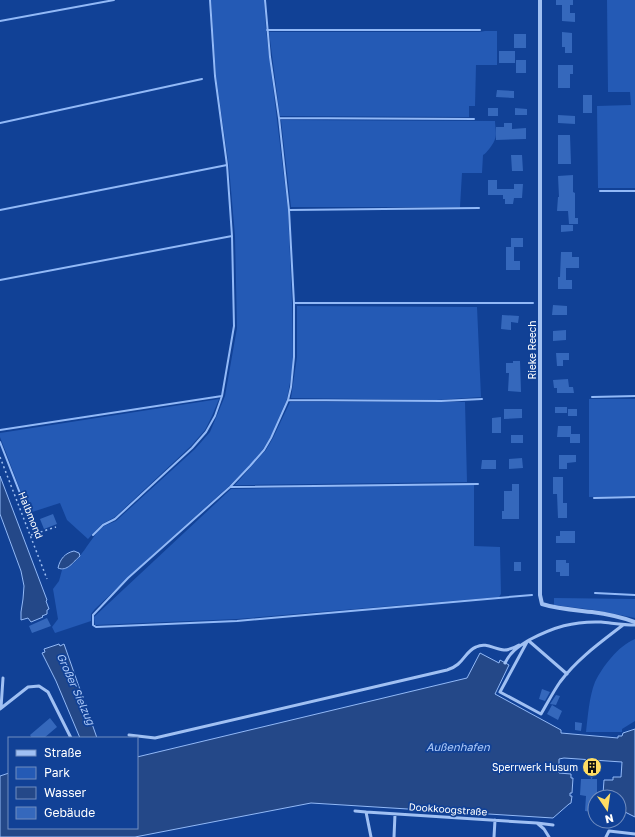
<svg xmlns="http://www.w3.org/2000/svg" width="635" height="837" font-family="'Golos Text',sans-serif">
<style>
.green{fill:#245ab5}
.water{fill:#244888;stroke:#92b9f7}
.lines{fill:none;stroke-linecap:round;stroke-linejoin:round}
.stream{stroke:#92b9f7;stroke-width:2}
.building{fill:#3568bc}
.path{stroke:#a0c0f3;stroke-width:1.5;stroke-dasharray:2 3;stroke-linecap:butt}
.lane{stroke:#a0c0f3;stroke-width:3}
.street{stroke:#a0c0f3;stroke-width:4}
.labels{text-anchor:middle;stroke-width:3.5;stroke-linejoin:round;paint-order:stroke}
.street-label{font-size:10px;fill:#fff;stroke:#114196}
.poi-label{font-size:10px;fill:#fff;stroke:#114196;text-anchor:end}
.water-label{font-size:11px;font-style:italic;fill:#adcafa;stroke:#114196}
</style>
<rect width="100%" height="100%" fill="#114196"/>
<path class="green" d="M 211,0 L 264,0 L 266,30 L 288,210 L 292,303 L 293,366 L 287,399 L 270,438 L 263,449 L 251,464 L 229,486 L 160,548 L 95,609 L 91,614 L 91,621 L 55,633 L 52,627 L 58,619 L 53,589 L 59,581 L 62,570 C 79,566 91,535 104,526 C 108,524 112,523 116,521 L 195,449 L 210,432 L 225,396 L 237,328 L 235,236 L 229,167 L 216,76 Z
M 607,0 L 635,0 L 635,188 L 598,188 L 597,106 L 631,105 L 630,92 L 608,92 Z
M 485,31 L 497,31 L 497,65 L 476,65 L 475,106 L 469,106 L 469,117 L 280,116 L 269,32 L 479,32 Z
M 281,120 L 495,121 C 495,126 497,134 495,139 C 494,143 487,153 483,155 L 482,173 L 462,173 L 460,207 L 291,207 Z
M 297,306 L 477,307 L 481,397 L 437,400 L 291,398 L 297,357 Z
M 219,399 L 212,416 L 205,430 L 191,446 L 115,517 L 102,524 L 88,539 L 67,520 L 60,503 L 29,513 L 0,437 L 0,433 Z
M 589,399 L 635,399 L 635,496 L 589,497 Z
M 290,402 L 465,402 L 467,482 L 235,485 L 266,450 L 273,438 Z
M 474,483 L 474,546 L 500,547 L 501,594 L 499,597 L 237,619 L 95,625 L 94,617 L 231,489 Z
M 554,598 L 635,599 L 635,618 L 594,610 L 554,605 Z
M 635,639 L 635,721 L 622,729 L 622,732 L 586,732 C 588,716 589,697 595,682 C 603,666 618,646 635,639 Z"/>
<path class="water" d="M 0,476 L 47,600 L 46,601 L 49,609 L 47,610 L 47,614 L 42,616 L 43,617 L 31,622 L 28,618 L 21,620 L 21,612 L 23,599 L 24,586 L 21,571 L 0,514 Z
M 74,551 L 79,553 L 80,556 C 73,562 67,572 58,568 C 60,559 65,553 74,551 Z
M 59,644 L 60,646 L 64,644 L 97,738 L 80,738 L 56,681 L 42,653 L 45,652 L 44,649 Z
M 480,653 L 499,663 L 500,660 L 509,665 L 495,694 L 561,730 L 561,733 L 618,738 L 618,736 L 622,736 L 623,733 L 635,729 L 635,817 L 619,809 L 619,797 L 612,797 L 612,794 L 603,794 L 604,780 L 613,780 L 613,777 L 621,777 L 622,762 L 564,758 L 559,759 L 559,773 L 571,774 L 571,778 L 573,778 L 572,793 L 570,793 L 570,796 L 572,796 L 571,803 L 569,804 L 553,818 L 311,803 L 135,837 L 0,837 L 0,776 L 9,773 L 9,828 L 137,828 L 137,757 L 467,678 Z"/>
<g class="lines">
<path class="stream" d="M 265,0 L 270,57 L 279,118 L 289,210 L 294,303 L 294,357 L 291,387 L 288,400 L 271,438 L 264,450 L 250,466 L 230,487 L 128,578 L 93,615 L 93,625 L 96,627 L 237,621 L 532,595
M 0,21 L 114,0
M 267,30 L 480,30
M 279,118 L 474,119
M 0,123 L 202,79
M 600,191 L 635,191
M 0,210 L 227,165
M 289,210 L 479,208
M 0,280 L 232,236
M 294,303 L 533,303
M 592,397 L 635,396
M 288,400 L 441,401 L 482,399
M 0,430 L 222,396
M 0,442 L 34,529
M 231,487 L 478,484
M 594,498 L 635,497
M 93,535 L 103,525 L 115,519 L 192,448 L 206,432 L 215,416 L 222,396 L 234,326 L 232,236 L 227,165 L 215,76 L 210,0
M 595,593 L 635,595"/>
</g>
<path class="building" d="M 556,0 L 573,0 L 573,5 L 570,5 L 570,13 L 575,13 L 575,22 L 562,21 L 562,5 L 556,5 Z
M 562,32 L 572,33 L 572,53 L 565,53 L 565,47 L 562,47 Z
M 514,34 L 526,34 L 526,48 L 514,48 Z
M 499,51 L 515,51 L 515,63 L 499,63 Z
M 516,60 L 526,60 L 526,73 L 516,73 Z
M 558,65 L 573,65 L 573,74 L 570,74 L 570,88 L 558,88 Z
M 497,90 L 514,91 L 514,98 L 496,97 Z
M 583,95 L 592,95 L 592,113 L 583,113 Z
M 488,108 L 498,108 L 498,116 L 488,116 Z
M 515,108 L 527,109 L 527,115 L 515,115 Z
M 558,115 L 575,116 L 575,124 L 558,123 Z
M 504,123 L 512,123 L 512,129 L 526,128 L 526,139 L 496,140 L 496,127 L 504,127 Z
M 558,135 L 570,135 L 571,164 L 558,164 Z
M 511,155 L 522,155 L 523,171 L 512,171 Z
M 573,175 L 573,192 L 575,193 L 575,218 L 578,218 L 578,224 L 569,224 L 568,211 L 557,211 L 558,197 L 559,197 L 558,176 Z
M 488,180 L 497,180 L 497,189 L 514,189 L 514,184 L 523,184 L 522,198 L 514,198 L 513,204 L 505,204 L 505,199 L 503,199 L 503,195 L 488,195 Z
M 561,225 L 573,225 L 573,231 L 561,232 Z
M 511,238 L 523,238 L 523,247 L 514,247 L 514,261 L 520,261 L 520,270 L 506,270 L 506,247 L 513,247 L 511,247 Z
M 561,252 L 572,252 L 572,257 L 579,257 L 579,268 L 566,268 L 566,280 L 572,280 L 572,289 L 558,289 L 558,277 L 560,277 Z
M 553,305 L 567,306 L 567,315 L 552,315 Z
M 502,315 L 519,316 L 518,323 L 511,322 L 511,330 L 501,329 Z
M 566,330 L 566,340 L 553,341 L 553,331 Z
M 556,353 L 569,353 L 569,360 L 563,360 L 563,366 L 557,366 Z
M 513,361 L 520,361 L 521,392 L 508,391 L 509,373 L 506,373 L 506,363 L 513,363 Z
M 568,379 L 569,387 L 573,387 L 574,393 L 557,393 L 557,388 L 554,388 L 553,380 Z
M 555,407 L 567,407 L 567,413 L 555,413 Z
M 504,409 L 522,409 L 522,418 L 504,419 Z
M 568,409 L 577,409 L 577,416 L 568,416 Z
M 501,417 L 501,433 L 492,433 L 492,418 Z
M 558,426 L 571,426 L 571,434 L 580,434 L 580,443 L 570,443 L 570,437 L 557,437 Z
M 511,435 L 523,435 L 523,443 L 511,443 Z
M 559,455 L 576,455 L 576,462 L 567,463 L 567,469 L 559,469 Z
M 522,458 L 523,468 L 509,469 L 509,459 Z
M 482,460 L 496,460 L 496,469 L 481,469 Z
M 553,477 L 563,477 L 563,503 L 567,503 L 567,518 L 558,518 L 557,494 L 553,494 Z
M 512,484 L 519,484 L 519,519 L 502,519 L 502,511 L 504,511 L 504,491 L 512,491 Z
M 53,514 L 57,524 L 44,529 L 40,519 Z
M 560,531 L 575,531 L 575,543 L 556,543 L 556,536 L 560,536 Z
M 556,560 L 566,560 L 566,563 L 569,563 L 569,576 L 560,576 L 560,572 L 556,572 Z
M 514,562 L 521,562 L 521,571 L 514,571 Z
M 47,618 L 51,626 L 32,633 L 29,626 Z
M 542,689 L 550,692 L 545,701 L 539,699 Z
M 556,695 L 560,696 L 556,705 L 550,704 Z
M 552,705 L 562,711 L 558,720 L 547,714 Z
M 50,718 L 57,727 L 44,738 L 32,738 L 30,735 Z
M 575,722 L 582,723 L 581,731 L 575,730 Z
M 586,762 L 598,763 L 592,779 L 597,779 L 597,797 L 593,797 L 592,812 L 585,811 L 586,796 L 580,795 L 581,779 L 591,779 Z"/>
<g class="lines">
<path class="path" d="M 0,457 L 47,579
M 31,535 L 56,527"/>
<path class="lane" d="M 529,641 L 567,674
M 527,642 L 500,692 L 541,714 C 547,704 553,692 560,682 C 577,659 601,642 623,625
M 505,663 C 511,651 518,647 529,640 C 554,627 573,621 601,622 C 612,623 623,625 635,625
M 1,708 L 3,678
M 0,709 L 28,687 L 39,686 L 48,692 L 71,738
M 129,735 L 155,738 L 447,670 C 464,665 464,652 476,647 C 486,642 494,649 504,650 C 509,650 514,648 519,645
M 355,811 L 366,812
M 537,823 L 553,825
M 371,837 L 366,812 L 537,823 L 544,829 L 549,837
M 394,837 L 395,814
M 494,837 L 495,820
M 606,837 L 609,831 L 635,834"/>
<path class="street" d="M 540,0 L 540,595 L 542,604 C 558,609 575,610 592,612 C 607,614 621,617 635,622"/>
</g>
<defs>
<symbol id="building-disc" viewBox="-11 -11 22 22"><circle r="9.5" fill="#ffdd63" stroke="#114196"/><path d="M-4-6H4V6H1V3H-1V6H-4ZM-2.5-4.3h1.7v1.8h-1.7ZM.8-4.3h1.7v1.8H.8ZM-2.5-1h1.7V.8h-1.7ZM.8-1h1.7V.8H.8Z" fill="#111"/></symbol>
</defs>
<g fill-rule="evenodd">
<use href="#building-disc" x="581" y="756" width="22" height="22"/>
</g>
<g class="labels">
<g class="street-label">
<text transform="translate(532 350) rotate(-90)" y="4">Rieke Reech</text>
<text transform="translate(31 515) rotate(68)" y="4">Halbmond</text>
<text transform="translate(448 809) rotate(4)" y="4">Dookkoogstraße</text>
</g>
<g class="poi-label">
<text x="578" y="771">Sperrwerk Husum</text>
</g>
<g class="water-label">
<text transform="translate(76 689) rotate(66)" y="4">Großer Sielzug</text>
<text x="458" y="751">Außenhafen</text>
</g>
</g>
<rect x="8" y="737" width="130" height="92" fill="#114196" stroke="#708dc0"/>
<rect x="16" y="750" width="20" height="6" fill="#a0c0f3" stroke="#708dc0"/>
<text x="44" y="757" font-size="12" fill="#ffffff">Straße</text>
<rect x="16" y="767" width="20" height="12" fill="#245ab5" stroke="#708dc0"/>
<text x="44" y="777" font-size="12" fill="#ffffff">Park</text>
<rect x="16" y="787" width="20" height="12" fill="#244888" stroke="#708dc0"/>
<text x="44" y="797" font-size="12" fill="#ffffff">Wasser</text>
<rect x="16" y="807" width="20" height="12" fill="#3568bc" stroke="#708dc0"/>
<text x="44" y="817" font-size="12" fill="#ffffff">Gebäude</text>
<g transform="translate(607 809) rotate(167)"><circle r="19" fill="#114196" stroke="#708dc0"/>
<path d="M0-3L7 15L0 10L-7 15Z" fill="#ffdd63"/>
<text y="-6" font-size="11" font-weight="bold" text-anchor="middle" fill="#ffffff">N</text>
</g>
</svg>
